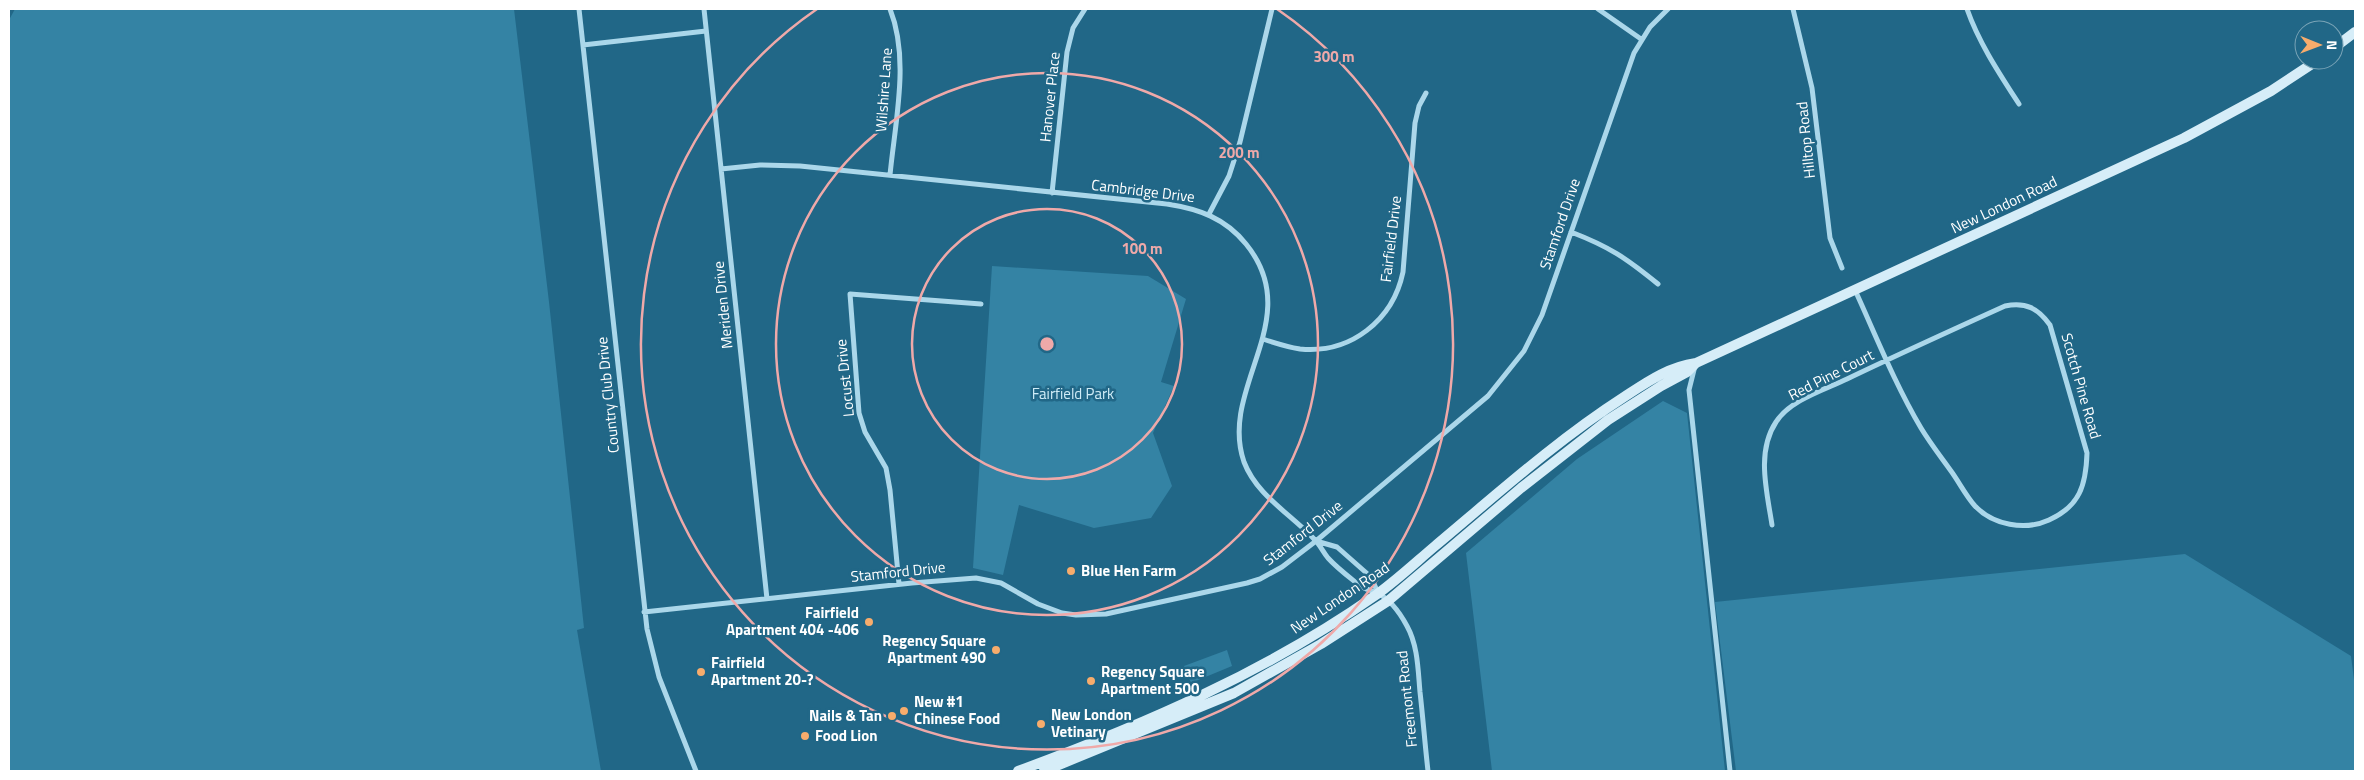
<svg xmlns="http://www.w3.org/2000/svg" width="2364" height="780" font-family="'Titillium Web',sans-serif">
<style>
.green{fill:#3483a4}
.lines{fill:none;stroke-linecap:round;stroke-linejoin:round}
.minor{stroke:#abd7ea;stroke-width:5}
.secondary{stroke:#d6edf8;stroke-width:10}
.ring{fill:none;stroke:#efa9a9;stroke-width:2.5}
.poi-dot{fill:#f7ac6c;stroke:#216787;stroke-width:2}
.labels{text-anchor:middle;stroke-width:5;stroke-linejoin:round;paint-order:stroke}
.street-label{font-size:15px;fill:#fff;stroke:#216787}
.park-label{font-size:15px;fill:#cfecf7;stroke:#216787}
.poi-label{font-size:15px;font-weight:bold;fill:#fff;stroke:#216787;text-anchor:start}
.centre{fill:#efa9a9;stroke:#216787;stroke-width:2.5}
.ring-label{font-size:15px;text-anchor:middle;font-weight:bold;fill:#efa9a9;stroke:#216787;stroke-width:5;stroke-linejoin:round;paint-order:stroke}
</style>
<rect width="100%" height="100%" fill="#216787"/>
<path class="green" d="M 15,9 L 514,9 L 549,302 L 584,628 L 577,630 L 601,771 L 9,771 L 9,20 Z
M 992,266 L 1148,276 L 1186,299 L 1161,382 L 1174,386 L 1153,433 L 1172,486 L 1151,518 L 1094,528 L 1019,505 L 1003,575 L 973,568 Z
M 1663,401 L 1687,413 L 1725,771 L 1492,771 L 1466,553 L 1577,459 Z
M 2185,554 L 2351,656 L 2355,688 L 2355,771 L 1736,771 L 1715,602 Z
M 1227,650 L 1232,666 L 1191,683 L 1184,666 Z"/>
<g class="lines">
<path class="minor" d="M 579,9 L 647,629 L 659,677 L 696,771
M 704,9 L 767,599
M 890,9 C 910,59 895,122 890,175
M 1598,9 L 1641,39
M 1793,9 L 1812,88 L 1830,238 L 1842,268
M 1967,9 C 1979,43 1999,73 2019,104
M 583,45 L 706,31
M 721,169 L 760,165 L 800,166 L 1167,204 C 1199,209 1225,218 1246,244 C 1307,319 1218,387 1244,462 C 1257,496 1291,514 1315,540 C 1320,545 1323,552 1328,558 C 1337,568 1349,577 1359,585 C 1364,589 1371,590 1377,593 C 1390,599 1400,613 1407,626 C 1418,646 1418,670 1420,692 C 1423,718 1425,745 1428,771
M 1052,193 L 1067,52 L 1073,28 L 1085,9
M 1209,214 L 1229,176 L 1240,142 L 1272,9
M 1571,232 C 1610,247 1626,258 1658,284
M 1263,339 C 1275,343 1288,347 1300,349 C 1351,354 1393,320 1403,272 L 1415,123 L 1419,106 L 1426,93
M 1695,366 L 1689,390 L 1730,771
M 1772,525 C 1767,492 1756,452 1776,422 C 1790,400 1824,390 1847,379 C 1899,354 1952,330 2005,306 C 2026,302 2038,308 2050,325 L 2087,453 C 2086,485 2080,506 2049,520 C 2025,531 1993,525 1975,506 C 1966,496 1959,482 1951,471 C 1941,457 1930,443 1921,428 C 1895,384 1876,336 1855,290
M 1316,541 L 1337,547 L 1371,577 L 1378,593
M 899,584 L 890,490 L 886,468 L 865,432 L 859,413 L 850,294 L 981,304
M 644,612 L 912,583 L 976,578 L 1001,583 L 1038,604 L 1062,613 L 1076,615 L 1106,614 L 1247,583 L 1260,579 L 1282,567 L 1316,541 L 1488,396 L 1524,351 L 1542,315 L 1634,53 L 1650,27 L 1668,9"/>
<path class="secondary" d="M 2334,48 L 2355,32
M 1018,771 C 1144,725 1266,672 1376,595 C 1397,580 1416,562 1435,546 C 1496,495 1557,440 1624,397 C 1647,382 1668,367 1696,363 L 2184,138 L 2271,91 L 2318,60
M 1044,771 L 1234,693 L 1321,644 L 1388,601 L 1521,488 L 1608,420 L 1661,386 L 1687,372 L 1696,363"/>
</g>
<g class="ring">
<circle cx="1047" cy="344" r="135"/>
<circle cx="1047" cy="344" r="271"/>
<path d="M1277 9A406 406 0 1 1 817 9"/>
</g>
<g class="poi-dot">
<circle cx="1071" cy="571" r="5"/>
<circle cx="869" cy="622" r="5"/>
<circle cx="996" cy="650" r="5"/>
<circle cx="701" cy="672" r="5"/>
<circle cx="1091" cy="681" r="5"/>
<circle cx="904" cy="711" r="5"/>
<circle cx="892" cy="716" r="5"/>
<circle cx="1041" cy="724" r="5"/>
<circle cx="805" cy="736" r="5"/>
</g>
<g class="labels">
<g class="street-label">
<text transform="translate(884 90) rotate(-86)" y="5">Wilshire Lane</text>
<text transform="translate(1050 97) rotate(-84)" y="5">Hanover Place</text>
<text transform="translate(1806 140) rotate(-96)" y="5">Hilltop Road</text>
<text transform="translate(1143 191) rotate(7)" y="5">Cambridge Drive</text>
<text transform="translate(2004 205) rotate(-25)" y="5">New London Road</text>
<text transform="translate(1560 224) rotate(-71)" y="5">Stamford Drive</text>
<text transform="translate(1391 239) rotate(-83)" y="5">Fairfield Drive</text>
<text transform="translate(723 305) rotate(-96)" y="5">Meriden Drive</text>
<text transform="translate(1831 375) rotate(-27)" y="5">Red Pine Court</text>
<text transform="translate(845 378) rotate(-96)" y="5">Locust Drive</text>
<text transform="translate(2081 386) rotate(74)" y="5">Scotch Pine Road</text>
<text transform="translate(608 395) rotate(-96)" y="5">Country Club Drive</text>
<text transform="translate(1303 533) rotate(-38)" y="5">Stamford Drive</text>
<text transform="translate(898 572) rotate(-6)" y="5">Stamford Drive</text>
<text transform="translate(1340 598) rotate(-34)" y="5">New London Road</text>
<text transform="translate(1407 699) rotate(-96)" y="5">Freemont Road</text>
</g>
<g class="park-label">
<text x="1073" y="399">Fairfield Park</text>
</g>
<g class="poi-label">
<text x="1081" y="576">Blue Hen Farm</text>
<text x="859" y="618" text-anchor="end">Fairfield<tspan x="859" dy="17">Apartment 404 -406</tspan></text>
<text x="986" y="646" text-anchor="end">Regency Square<tspan x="986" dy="17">Apartment 490</tspan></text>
<text x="711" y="668">Fairfield<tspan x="711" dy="17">Apartment 20-?</tspan></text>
<text x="1101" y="677">Regency Square<tspan x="1101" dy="17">Apartment 500</tspan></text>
<text x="914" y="707">New #1<tspan x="914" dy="17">Chinese Food</tspan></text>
<text x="1051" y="720">New London<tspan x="1051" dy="17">Vetinary</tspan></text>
<text x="882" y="721" text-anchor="end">Nails &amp; Tan</text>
<text x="815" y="741">Food Lion</text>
</g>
</g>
<circle cx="1047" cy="344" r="8" class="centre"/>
<g class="ring-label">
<text x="1334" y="62">300 m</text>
<text x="1239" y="158">200 m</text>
<text x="1142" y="254">100 m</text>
</g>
<rect width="2364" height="780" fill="none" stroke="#ffffff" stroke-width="20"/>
<g transform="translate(2319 45) rotate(91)"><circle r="24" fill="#216787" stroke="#7aa4b7"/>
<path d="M0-4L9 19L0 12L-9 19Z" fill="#f7ac6c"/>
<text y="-8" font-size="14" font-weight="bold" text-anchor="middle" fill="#ffffff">N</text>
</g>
</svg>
